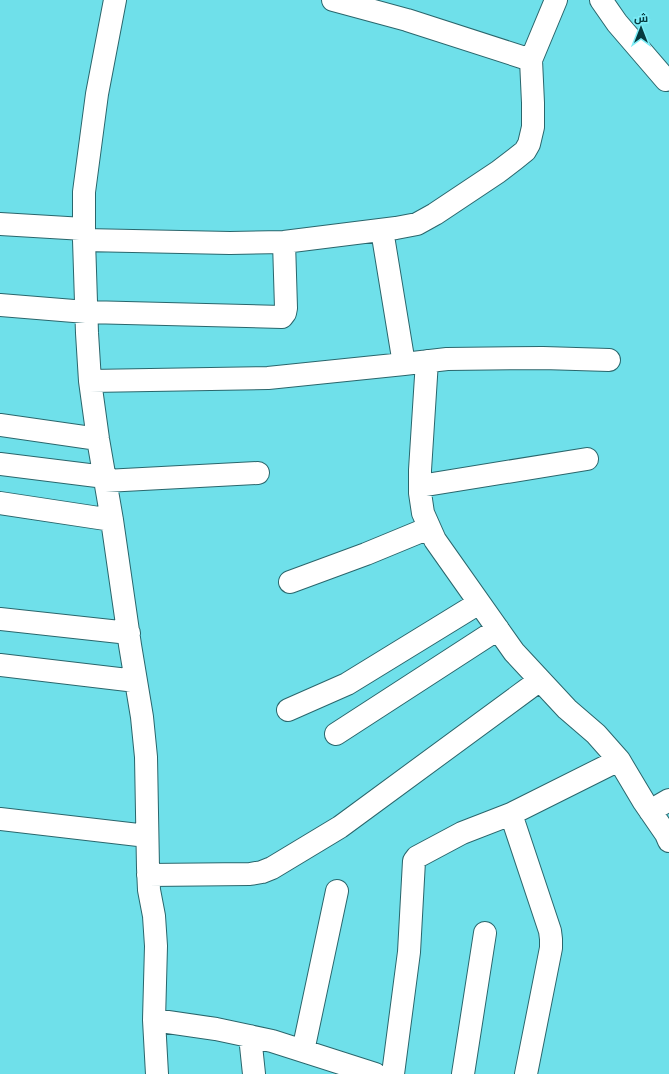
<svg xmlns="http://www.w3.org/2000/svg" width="669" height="1074" font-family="Barlow,Cairo,sans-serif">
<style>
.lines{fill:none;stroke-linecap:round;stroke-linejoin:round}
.minor-casing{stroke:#2a666c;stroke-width:24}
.minor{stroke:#fff;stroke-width:22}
</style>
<rect width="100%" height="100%" fill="#6fe0ea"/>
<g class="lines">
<defs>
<path id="minor" d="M 115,0 L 97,94 L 84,192 L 84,240 L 87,333 L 90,381 L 98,439 L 112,520 L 130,645 L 142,717 L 146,757 L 148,868 L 149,890 L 154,916 L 156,946 L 154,1020 L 157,1074
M 333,0 L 407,20 L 531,60
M 601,0 L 617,23 L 666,80
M 0,224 L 84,229
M 382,230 L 404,364
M 84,240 L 230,243 L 284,242 L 396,228 L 417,224 L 435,214 L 498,172 L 515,159 L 525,151 L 529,144 L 533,127 L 533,103 L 531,60 L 556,0
M 0,305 L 86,312 L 282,317 L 285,313 L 286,308 L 284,242
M 427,361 L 420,470 L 420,493 L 423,513 L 435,540 L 514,652 L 567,709 L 596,734 L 619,760 L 644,802 L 666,834 L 669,841
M 90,381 L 268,378 L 404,364 L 447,359 L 543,358 L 609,360
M 0,425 L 98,439
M 0,464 L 105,477
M 105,481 L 258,473
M 420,486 L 587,459
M 0,503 L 112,520
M 290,582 L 366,554 L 429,528
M 0,619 L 129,633
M 0,665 L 136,681
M 288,710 L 347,684 L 479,603
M 336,734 L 498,629
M 650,811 L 669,800
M 511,814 L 550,931 L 551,939 L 551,948 L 526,1074
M 0,819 L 147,836
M 148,875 L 250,874 L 262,872 L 272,868 L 340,827 L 540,680
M 154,1020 L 216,1029 L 272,1041 L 375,1074
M 250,1036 L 254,1074
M 303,1051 L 337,891
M 393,1074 L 409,952 L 414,861 L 417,857 L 462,833 L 511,814 L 619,760
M 463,1074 L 485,933"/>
</defs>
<use href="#minor" class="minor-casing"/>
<use href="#minor" class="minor"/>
</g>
<g transform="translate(641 28)" stroke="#7dedf7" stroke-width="3" paint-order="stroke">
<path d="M0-3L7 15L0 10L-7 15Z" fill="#053a3f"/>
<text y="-6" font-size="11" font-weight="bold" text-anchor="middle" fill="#053a3f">ش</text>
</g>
</svg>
